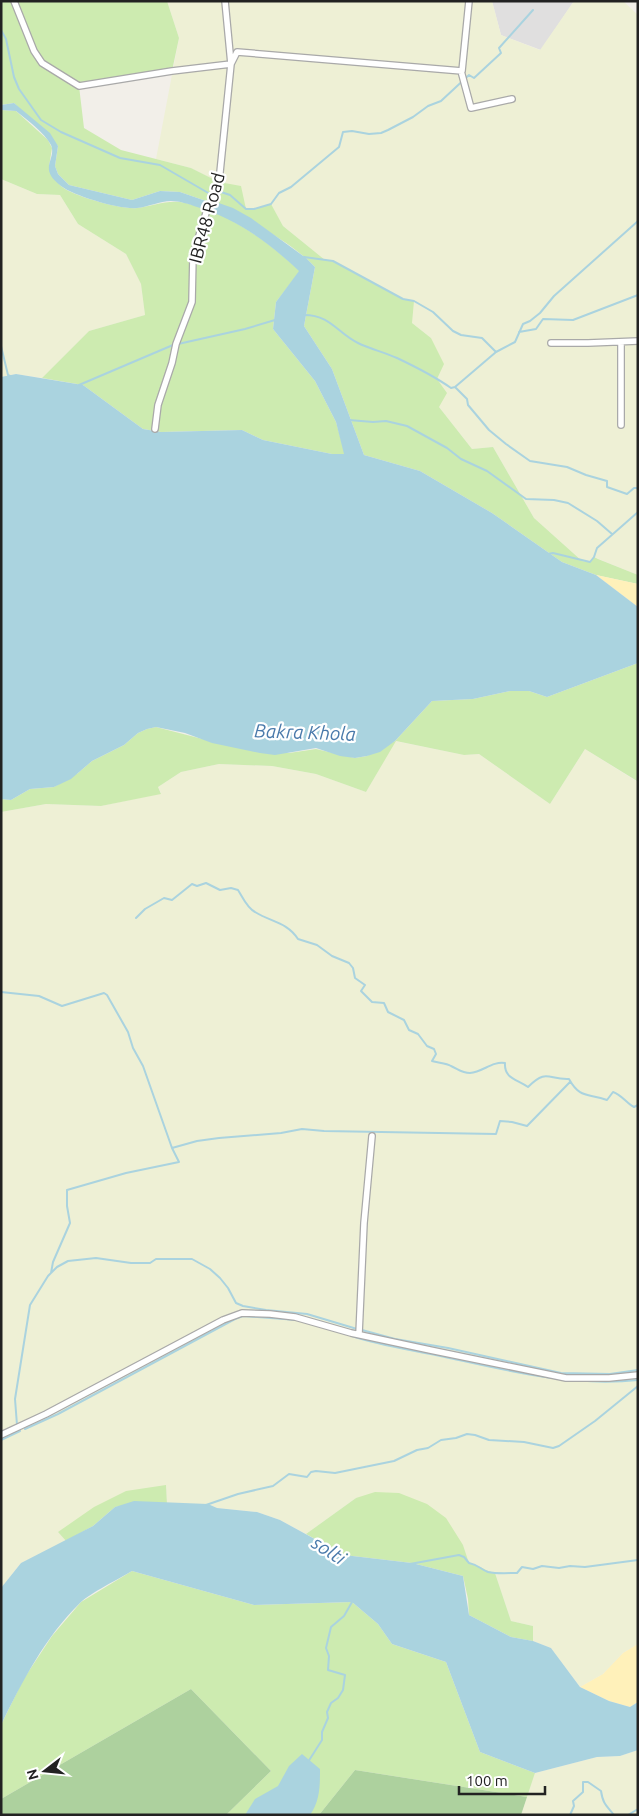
<svg xmlns="http://www.w3.org/2000/svg" width="639" height="1816" font-family="Ubuntu,sans-serif">
<style>
.residential{fill:#e0dfdf}
.farmland{fill:#eef0d5}
.grass{fill:#cdebb0}
.forest{fill:#add19e}
.sand{fill:#fff1ba}
.water{fill:#aad3df}
.lines{fill:none;stroke-linecap:round;stroke-linejoin:round}
.stream{stroke:#aad3df;stroke-width:2}
.street-casing{stroke:#a9a9a9;stroke-width:8}
.street{stroke:#fff;stroke-width:5.5}
.labels{text-anchor:middle;stroke-width:4.5;stroke-linejoin:round;paint-order:stroke}
.street-label{font-size:18px;fill:#222;stroke:#fff}
.water-label{font-size:19px;font-style:italic;fill:#4a7aab;stroke:#fff}
</style>
<rect width="100%" height="100%" fill="#f2efe9"/>
<path class="residential" d="M 492,1 L 574,1 L 541,50 L 501,35 Z"/>
<path class="farmland" d="M 167,1 L 492,1 L 501,35 L 540,50 L 574,1 L 623,1 L 638,15 L 638,575 L 594,557 L 590,562 L 582,561 L 534,518 L 493,447 L 472,449 L 439,407 L 437,379 L 431,338 L 412,323 L 403,299 L 334,261 L 325,260 L 283,226 L 271,205 L 254,209 L 246,209 L 219,182 L 191,168 L 156,159 L 179,38 Z
M 1,179 L 37,194 L 60,195 L 78,224 L 126,254 L 141,284 L 145,315 L 89,331 L 42,378 L 16,374 L 1,377 Z
M 395,741 L 464,755 L 479,754 L 550,804 L 585,749 L 636,781 L 638,777 L 638,1644 L 623,1653 L 603,1674 L 580,1687 L 551,1648 L 533,1641 L 533,1626 L 511,1621 L 495,1573 L 485,1571 L 477,1565 L 469,1563 L 463,1545 L 356,1498 L 306,1534 L 280,1520 L 257,1512 L 217,1508 L 208,1504 L 167,1504 L 166,1486 L 58,1532 L 66,1541 L 21,1563 L 1,1588 L 1,812 L 46,804 L 101,806 L 161,793 L 158,787 L 181,772 L 219,764 L 272,766 L 316,774 L 366,792 Z
M 638,1750 L 638,1815 L 521,1815 L 535,1773 L 597,1757 L 620,1756 Z"/>
<path class="grass" d="M 1,1 L 167,1 L 179,38 L 172,71 L 79,86 L 84,128 L 121,150 L 191,168 L 219,182 L 241,186 L 246,209 L 254,209 L 271,204 L 283,226 L 325,260 L 333,261 L 403,299 L 414,301 L 412,323 L 431,338 L 444,364 L 437,379 L 447,393 L 439,407 L 472,449 L 493,447 L 534,518 L 582,561 L 590,562 L 594,557 L 598,559 L 638,575 L 638,584 L 596,575 L 562,562 L 492,513 L 420,471 L 364,455 L 332,369 L 304,326 L 315,267 C 287,238 248,221 213,201 L 206,201 L 180,192 L 160,191 L 132,200 L 69,185 L 58,174 L 55,166 L 58,146 L 14,103 L 1,105 Z
M 1,110 L 16,111 L 48,140 L 52,148 L 49,167 C 52,173 56,181 61,186 C 72,196 123,210 137,208 C 155,206 167,199 186,203 C 230,213 267,241 300,271 L 276,302 L 273,329 L 315,381 L 336,422 L 345,454 L 332,454 L 263,440 L 242,430 L 161,432 L 143,429 L 83,385 L 42,378 L 89,331 L 145,315 L 141,284 L 126,254 L 78,224 L 60,195 L 37,194 L 1,179 Z
M 638,663 L 637,781 L 585,749 L 550,804 L 479,754 L 464,755 L 396,741 L 366,792 L 316,774 L 272,766 L 219,764 L 181,772 L 158,787 L 161,794 L 101,806 L 46,804 L 1,812 L 1,799 L 11,800 L 30,789 L 54,787 L 78,773 L 92,761 L 124,745 L 138,733 L 147,729 L 156,727 L 222,744 L 289,753 L 316,749 L 355,758 L 367,756 L 395,741 L 432,701 L 473,699 L 510,691 L 529,691 L 547,697 Z
M 166,1485 L 167,1504 L 144,1502 L 115,1507 L 93,1526 L 66,1541 L 58,1532 L 94,1507 L 126,1491 Z
M 375,1492 L 399,1493 L 427,1504 L 446,1518 L 463,1545 L 469,1563 C 479,1565 485,1571 495,1573 L 511,1621 L 533,1626 L 533,1641 L 511,1637 L 469,1615 L 468,1599 L 463,1576 L 412,1563 L 344,1555 L 306,1534 L 356,1498 Z
M 132,1571 L 254,1605 L 352,1602 L 378,1624 L 392,1644 L 446,1662 L 480,1752 L 535,1773 L 527,1797 L 355,1770 L 319,1815 L 226,1815 L 271,1771 L 191,1689 L 1,1799 L 1,1725 L 23,1680 L 52,1636 L 81,1602 Z"/>
<path class="forest" d="M 191,1689 L 271,1771 L 226,1815 L 1,1815 L 1,1799 Z
M 355,1770 L 527,1797 L 521,1815 L 319,1815 Z"/>
<path class="sand" d="M 596,575 L 638,584 L 638,607 Z
M 638,1644 L 638,1702 L 630,1707 L 609,1701 L 580,1687 L 603,1674 L 623,1653 Z"/>
<path class="water" d="M 14,103 L 50,133 L 58,146 L 55,166 L 58,174 L 69,185 L 132,200 L 160,191 L 180,192 L 206,201 L 213,201 L 233,208 L 251,218 L 306,258 L 315,267 L 304,326 L 332,369 L 364,455 L 420,471 L 492,513 L 562,562 L 596,575 L 638,607 L 638,663 L 547,697 L 529,691 L 510,691 L 473,699 L 432,701 L 395,741 L 380,752 L 367,756 L 355,758 L 340,756 L 316,748 L 275,755 L 260,753 L 212,743 L 185,733 L 156,727 L 147,729 L 138,733 L 124,745 L 92,761 L 71,779 L 54,787 L 30,789 L 11,800 L 1,799 L 1,377 L 16,374 L 83,385 L 143,429 L 161,432 L 242,430 L 263,440 L 332,454 L 344,454 L 336,422 L 315,381 L 273,329 L 276,302 L 299,271 C 269,243 237,219 197,207 C 189,204 179,201 171,201 C 160,201 148,207 137,208 C 121,210 74,196 61,186 C 37,168 57,160 51,145 C 44,132 27,120 16,111 L 1,110 L 1,105 Z
M 134,1501 L 208,1504 L 217,1508 L 257,1512 L 280,1520 L 344,1555 L 412,1563 L 463,1576 L 469,1615 L 511,1637 L 533,1641 L 551,1648 L 580,1687 L 609,1701 L 630,1707 L 638,1702 L 638,1750 L 620,1756 L 597,1757 L 535,1773 L 480,1752 L 446,1662 L 392,1644 L 378,1624 L 352,1602 L 254,1605 L 132,1571 C 119,1579 90,1593 80,1603 C 45,1637 22,1682 1,1725 L 1,1588 L 21,1563 L 93,1526 L 115,1507 Z
M 302,1754 L 320,1769 C 320,1786 320,1801 310,1815 L 245,1815 L 255,1799 L 278,1786 L 289,1766 Z"/>
<g class="lines">
<path class="stream" d="M 1,30 L 6,39 L 14,77 L 19,89 L 41,120 L 61,132 L 120,158 L 160,165 L 210,194
M 221,192 L 230,195 L 246,209 L 254,209 L 271,204 L 279,193 L 291,187 L 339,147 L 343,132 L 352,131 L 369,134 L 381,133 L 388,130 L 413,117 L 428,106 L 441,101 L 469,75 L 474,78 L 501,53 L 499,48 L 533,10
M 304,257 L 333,261 L 403,299 L 414,301 L 433,312 L 453,331 L 461,335 L 482,338 L 496,352
M 304,315 C 331,315 337,333 358,343 C 370,349 384,352 397,358 C 416,367 434,376 451,388 L 455,387 L 496,352 L 515,342 L 523,324 L 530,321 L 540,313 L 554,296 L 638,221
M 519,332 L 536,329 L 543,319 L 573,320 L 638,295
M 178,344 L 245,329 L 275,320
M 1,346 L 8,375 L 10,376
M 79,385 L 173,345
M 455,387 L 467,399 L 468,405 L 489,430 L 506,444 L 530,461 L 567,467 L 586,475 L 607,481 L 607,487 L 627,494 L 634,488 L 638,488
M 349,420 L 373,422 L 386,421 L 407,426 L 447,448 L 461,459 L 487,471 L 526,499 L 554,500 L 568,503 L 597,521 L 612,534
M 548,554 L 553,553 L 590,562 L 594,557 L 597,548 L 638,512
M 136,918 L 145,909 L 164,898 L 172,900 L 192,884 L 197,886 L 206,883 L 220,890 L 231,888 L 238,890 C 243,898 247,908 255,912 C 271,922 287,922 298,939 L 317,945 L 332,956 L 349,963 L 353,968 L 355,978 L 365,985 L 361,991 L 372,1002 L 384,1003 L 388,1012 L 404,1020 L 409,1030 L 418,1034 L 427,1046 L 434,1049 L 436,1054 L 432,1061 C 438,1063 446,1063 451,1066 C 458,1069 462,1073 470,1073 C 483,1072 492,1061 505,1063 C 504,1079 517,1079 528,1087 C 547,1068 548,1080 569,1079 C 580,1099 588,1093 607,1100 L 613,1092 C 622,1095 626,1103 634,1107 L 638,1105
M 1,992 L 39,996 L 62,1006 L 104,993 L 107,995 L 128,1032 L 133,1048 L 143,1066 L 172,1148
M 51,1273 L 53,1262 L 70,1223 L 67,1206 L 67,1190 L 126,1173 L 179,1162 L 172,1148 L 197,1141 L 219,1138 L 281,1133 L 302,1129 L 324,1131 L 496,1134 L 500,1121 L 512,1122 L 527,1126 L 570,1082
M 362,1330 L 395,1339 L 448,1348 L 561,1373 L 610,1374 L 638,1370
M 352,1336 C 382,1346 414,1350 445,1357 C 509,1371 572,1387 638,1380
M 17,1425 L 15,1399 L 30,1305 L 48,1276 L 57,1267 L 68,1261 L 96,1258 L 131,1263 L 150,1263 L 156,1259 L 192,1259 L 210,1269 L 220,1278 L 228,1288 L 236,1303 L 243,1306 L 266,1310 L 307,1314 L 357,1329
M 25,1429 L 58,1414 L 235,1319 L 243,1316 L 297,1320
M 1,1440 L 20,1431 L 19,1429
M 206,1505 L 238,1494 L 273,1486 L 289,1474 L 307,1477 L 311,1472 L 316,1471 L 335,1473 L 394,1461 L 417,1450 L 428,1448 L 441,1440 L 456,1438 L 467,1434 L 475,1435 L 489,1440 L 524,1442 L 553,1448 L 559,1446 L 595,1421 L 638,1386
M 410,1564 L 459,1555 L 464,1557 L 469,1563 C 479,1565 480,1569 488,1572 C 497,1574 508,1573 517,1573 L 522,1567 L 533,1569 L 542,1566 L 559,1568 L 570,1566 L 585,1567 L 638,1560
M 308,1762 L 322,1740 L 322,1732 L 328,1718 L 327,1712 L 331,1703 L 338,1698 L 343,1690 L 345,1675 L 328,1670 L 329,1656 L 326,1648 L 331,1627 L 344,1616 L 352,1602
M 570,1815 L 574,1806 L 573,1801 L 583,1792 L 583,1782 L 588,1782 L 601,1791 C 603,1804 606,1805 614,1815
M 628,1815 L 638,1809"/>
<defs>
<path id="street" d="M 14,1 L 34,51 L 42,63 L 79,86 L 172,71 L 231,64 L 237,52 L 462,71 L 469,1
M 461,71 L 471,108 L 512,99
M 551,343 L 588,343 L 638,341
M 621,425 L 621,342
M 155,429 L 158,405 L 172,363 L 176,344 L 192,302 L 193,255 L 206,213 L 218,189 L 219,182 L 231,64 L 225,1
M 359,1334 L 364,1223 L 372,1136
M 1,1435 L 46,1414 L 223,1320 L 242,1313 L 270,1314 L 295,1317 L 351,1333 L 430,1350 L 566,1378 L 609,1378 L 638,1375"/>
</defs>
<use href="#street" class="street-casing"/>
<use href="#street" class="street"/>
</g>
<g class="labels">
<g class="street-label">
<text transform="translate(207 218) rotate(-75)" y="6">IBR48 Road</text>
</g>
<g class="water-label">
<text transform="translate(305 732) rotate(2)" y="7">Bakra Khola</text>
<text transform="translate(329 1550) rotate(33)" y="7">solti</text>
</g>
</g>
<rect width="639" height="1816" fill="none" stroke="#222222" stroke-width="5"/>
<g transform="translate(45 1771) rotate(254)" stroke="#ffffff" stroke-width="4" paint-order="stroke">
<path d="M0-4L9 19L0 12L-9 19Z" fill="#222222"/>
<text y="-8" font-size="14" font-weight="bold" text-anchor="middle" fill="#222222">N</text>
</g>
<path d="M459 1786v8h86v-8" fill="none" stroke="#222222" stroke-width="2.5"/>
<text x="466" y="1786" font-size="15" fill="#222222" stroke="#ffffff" stroke-width="4" paint-order="stroke">100 m</text>
</svg>
